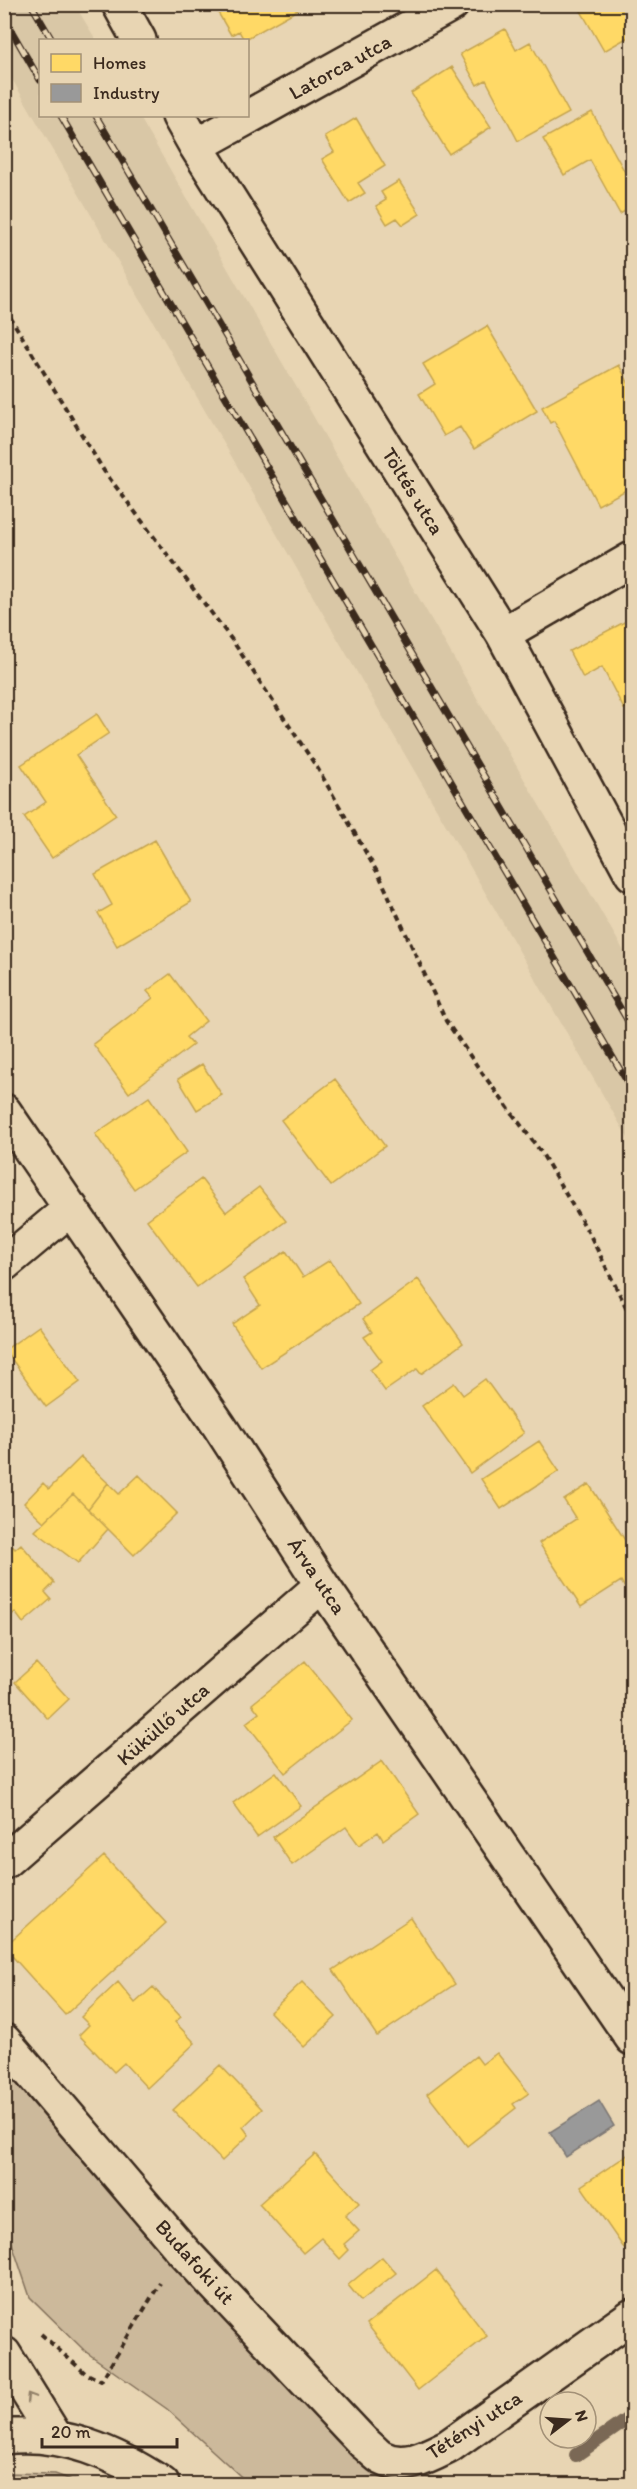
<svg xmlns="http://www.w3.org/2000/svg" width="637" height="2489" font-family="Itim,sans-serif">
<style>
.built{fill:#d9c7a6}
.green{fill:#ccb99b;stroke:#84725c;stroke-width:1.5}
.homes{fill:#ffd966;stroke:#c4a450;stroke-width:1.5}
.industry{fill:#999;stroke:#7d7874;stroke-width:1.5}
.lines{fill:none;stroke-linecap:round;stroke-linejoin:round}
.stream{stroke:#7a6854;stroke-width:14}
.minor-casing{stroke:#3b2a1e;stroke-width:38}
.primary-casing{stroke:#3b2a1e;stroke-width:38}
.path{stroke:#3b2a1e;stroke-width:4;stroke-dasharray:6 4.5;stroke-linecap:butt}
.minor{stroke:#e8d5b3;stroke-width:33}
.primary{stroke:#e8d5b3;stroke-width:33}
.rail-casing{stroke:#3b2a1e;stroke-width:7}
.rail{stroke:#e8d5b3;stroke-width:4.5;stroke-dasharray:14;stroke-linecap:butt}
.oneway{stroke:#928068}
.labels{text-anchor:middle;stroke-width:6;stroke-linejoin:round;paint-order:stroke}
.street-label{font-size:21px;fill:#3b2a1e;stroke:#e8d5b3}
</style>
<rect width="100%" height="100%" fill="#e8d5b3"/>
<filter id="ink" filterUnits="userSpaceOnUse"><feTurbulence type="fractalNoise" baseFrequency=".0167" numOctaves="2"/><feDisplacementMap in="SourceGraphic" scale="12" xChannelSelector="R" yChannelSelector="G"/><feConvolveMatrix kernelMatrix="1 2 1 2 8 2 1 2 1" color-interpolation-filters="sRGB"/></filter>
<g filter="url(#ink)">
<path class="built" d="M 4,5 L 75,5 L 96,40 L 40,40 L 40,116 L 139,116 L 632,965 L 632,1145 L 5,67 Z"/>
<path class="green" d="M 4,2068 L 336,2440 L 369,2470 L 447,2480 L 447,2484 L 249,2484 L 167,2409 L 86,2352 L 30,2297 L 5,2223 Z
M 5,2473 L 55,2474 L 83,2484 L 5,2484 Z"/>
<path class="homes" d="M 213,4 L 301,4 L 303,7 L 244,40 L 239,31 L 231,35 Z
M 577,4 L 632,4 L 632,35 L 604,51 Z
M 505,29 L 516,50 L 530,42 L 569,113 L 518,141 L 486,80 L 477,85 L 460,54 Z
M 452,67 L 491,127 L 449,154 L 411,93 Z
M 592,112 L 632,185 L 632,207 L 620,214 L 590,160 L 564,175 L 543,139 Z
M 356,118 L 385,166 L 358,183 L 365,193 L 349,203 L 322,159 L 334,152 L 325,137 Z
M 399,181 L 420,214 L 403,225 L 397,218 L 387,224 L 376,206 L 386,200 L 381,192 Z
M 487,326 L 537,411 L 474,449 L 460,427 L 444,436 L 419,394 L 435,384 L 423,364 Z
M 619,365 L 632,390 L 632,487 L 598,505 L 554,421 L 550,423 L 542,407 Z
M 632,618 L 632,705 L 624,709 L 602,667 L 583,678 L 569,651 Z
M 97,714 L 109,733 L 76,755 L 116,815 L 52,858 L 24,817 L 46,802 L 21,765 Z
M 155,840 L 191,902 L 117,946 L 98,913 L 112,905 L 95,874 Z
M 170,974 L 206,1021 L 186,1037 L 193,1045 L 129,1093 L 93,1044 L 153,998 L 147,991 Z
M 202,1064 L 222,1095 L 197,1110 L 178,1079 Z
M 335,1079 L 385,1146 L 331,1186 L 281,1120 Z
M 149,1097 L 187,1152 L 134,1189 L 95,1134 Z
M 201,1179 L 226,1212 L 259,1187 L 286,1221 L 197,1287 L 147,1220 Z
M 286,1251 L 303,1277 L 330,1260 L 359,1304 L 261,1368 L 232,1324 L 260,1305 L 243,1279 Z
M 418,1279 L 463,1343 L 421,1374 L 417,1369 L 385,1391 L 370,1370 L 382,1361 L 364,1337 L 372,1332 L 363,1319 Z
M 39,1326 L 80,1382 L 46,1407 L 5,1350 Z
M 485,1379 L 524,1433 L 470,1473 L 422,1406 L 454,1383 L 463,1395 Z
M 539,1441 L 559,1471 L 501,1509 L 481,1479 Z
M 81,1457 L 108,1483 L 88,1509 L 73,1494 L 44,1522 L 24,1503 L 43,1483 L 49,1489 Z
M 139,1475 L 177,1513 L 134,1555 L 88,1509 L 108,1483 L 119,1494 Z
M 589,1484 L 632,1551 L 632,1600 L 621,1581 L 581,1607 L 539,1543 L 576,1519 L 564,1500 Z
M 73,1494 L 108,1529 L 78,1563 L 35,1531 Z
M 4,1537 L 15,1549 L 21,1544 L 54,1583 L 45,1592 L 51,1599 L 23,1623 L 15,1612 L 8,1618 L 4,1613 Z
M 305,1661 L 352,1720 L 285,1773 L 246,1723 L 259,1713 L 252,1704 Z
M 36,1663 L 69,1699 L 48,1719 L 15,1682 Z
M 382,1761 L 419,1814 L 383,1840 L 378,1832 L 359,1845 L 346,1827 L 292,1865 L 273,1837 Z
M 276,1772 L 301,1806 L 257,1837 L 233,1803 Z
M 104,1856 L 166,1923 L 65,2015 L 4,1947 Z
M 411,1918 L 455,1984 L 377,2036 L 333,1970 Z
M 118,1982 L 135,2003 L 153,1987 L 181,2017 L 175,2022 L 195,2043 L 147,2088 L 124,2063 L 114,2072 L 79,2035 L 89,2025 L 81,2017 Z
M 302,1982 L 336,2017 L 304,2047 L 270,2012 Z
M 497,2053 L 529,2093 L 513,2104 L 516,2108 L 467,2146 L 427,2094 L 476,2056 L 482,2064 Z
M 220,2065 L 262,2109 L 243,2127 L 249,2135 L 222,2161 L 173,2110 Z
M 632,2152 L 632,2247 L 626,2251 L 581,2186 Z
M 315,2154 L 359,2203 L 345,2216 L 359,2231 L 344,2244 L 349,2250 L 340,2259 L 321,2238 L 303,2253 L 259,2204 Z
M 382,2257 L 396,2273 L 361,2301 L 348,2285 Z
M 436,2270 L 487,2336 L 418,2390 L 367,2324 Z"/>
<path class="industry" d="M 599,2101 L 614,2126 L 566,2157 L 550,2132 Z"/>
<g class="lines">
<path class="stream" d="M 576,2455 L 632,2416"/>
<defs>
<path id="minor" d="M 119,4 L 139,40
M 179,116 L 196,146 L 503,634 L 632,874
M 196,146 L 452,4
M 503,634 L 632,559
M 4,1111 L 220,1427 L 322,1585 L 632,2038
M 4,1264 L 71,1208
M 4,1862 L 322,1585
M 4,2041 L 182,2250 L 364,2443 C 370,2447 376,2455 382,2458 C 405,2470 429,2456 449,2446 L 632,2316"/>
<path id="primary" d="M 4,2354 L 56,2438
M 4,2437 C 62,2430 115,2453 162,2484"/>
</defs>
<use href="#minor" class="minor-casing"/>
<use href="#primary" class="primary-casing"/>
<path class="path" d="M 4,307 L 104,471 L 232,640 L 318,769 L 380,877 L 446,1021 L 482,1073 L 541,1152 L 590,1235 L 632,1319
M 41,2334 L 85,2373 L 101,2381 L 160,2283"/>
<use href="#minor" class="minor"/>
<use href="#primary" class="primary"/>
<defs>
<path id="rail" d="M 31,4 L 52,40
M 4,18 L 40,80
M 61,116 L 632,1090
M 96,116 L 632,1028"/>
</defs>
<use href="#rail" class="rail-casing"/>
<use href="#rail" class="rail"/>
</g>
<defs><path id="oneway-chevron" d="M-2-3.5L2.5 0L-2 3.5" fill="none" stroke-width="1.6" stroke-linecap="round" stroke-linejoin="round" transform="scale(1.5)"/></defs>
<use class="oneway" href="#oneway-chevron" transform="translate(30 2397) rotate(-122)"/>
</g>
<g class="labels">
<g class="street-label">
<text transform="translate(340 67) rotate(-29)" y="7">Latorca utca</text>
<text transform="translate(413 491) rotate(58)" y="7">Töltés utca</text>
<text transform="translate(317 1576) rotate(56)" y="7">Árva utca</text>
<text transform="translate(163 1724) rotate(-41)" y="7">Küküllő utca</text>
<text transform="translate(195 2262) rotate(48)" y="7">Budafoki út</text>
<text transform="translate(474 2425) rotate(-33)" y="7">Tétényi utca</text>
</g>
</g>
<rect width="637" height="2489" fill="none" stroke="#e8d5b3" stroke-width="24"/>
<rect x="12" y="12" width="613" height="2465" fill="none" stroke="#3b2a1e" stroke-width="2" filter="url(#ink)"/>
<rect x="39" y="39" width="210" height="78" fill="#e8d5b3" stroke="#a39177" stroke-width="1.5"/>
<rect x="51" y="54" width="30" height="18" fill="#ffd966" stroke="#a39177" stroke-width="1.5"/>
<text x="93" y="69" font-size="18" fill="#3b2a1e">Homes</text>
<rect x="51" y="84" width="30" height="18" fill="#999999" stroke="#a39177" stroke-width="1.5"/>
<text x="93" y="99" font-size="18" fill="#3b2a1e">Industry</text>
<g transform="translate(568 2420) rotate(73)"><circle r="28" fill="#e8d5b3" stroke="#a39177" stroke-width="1.5"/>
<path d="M0-4.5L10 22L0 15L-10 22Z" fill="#3b2a1e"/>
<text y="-9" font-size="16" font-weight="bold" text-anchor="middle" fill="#3b2a1e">N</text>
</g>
<path d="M42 2438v9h135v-9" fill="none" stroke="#3b2a1e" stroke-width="3"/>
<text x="51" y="2438" font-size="18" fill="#3b2a1e" stroke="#e8d5b3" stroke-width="4.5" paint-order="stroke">20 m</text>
</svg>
